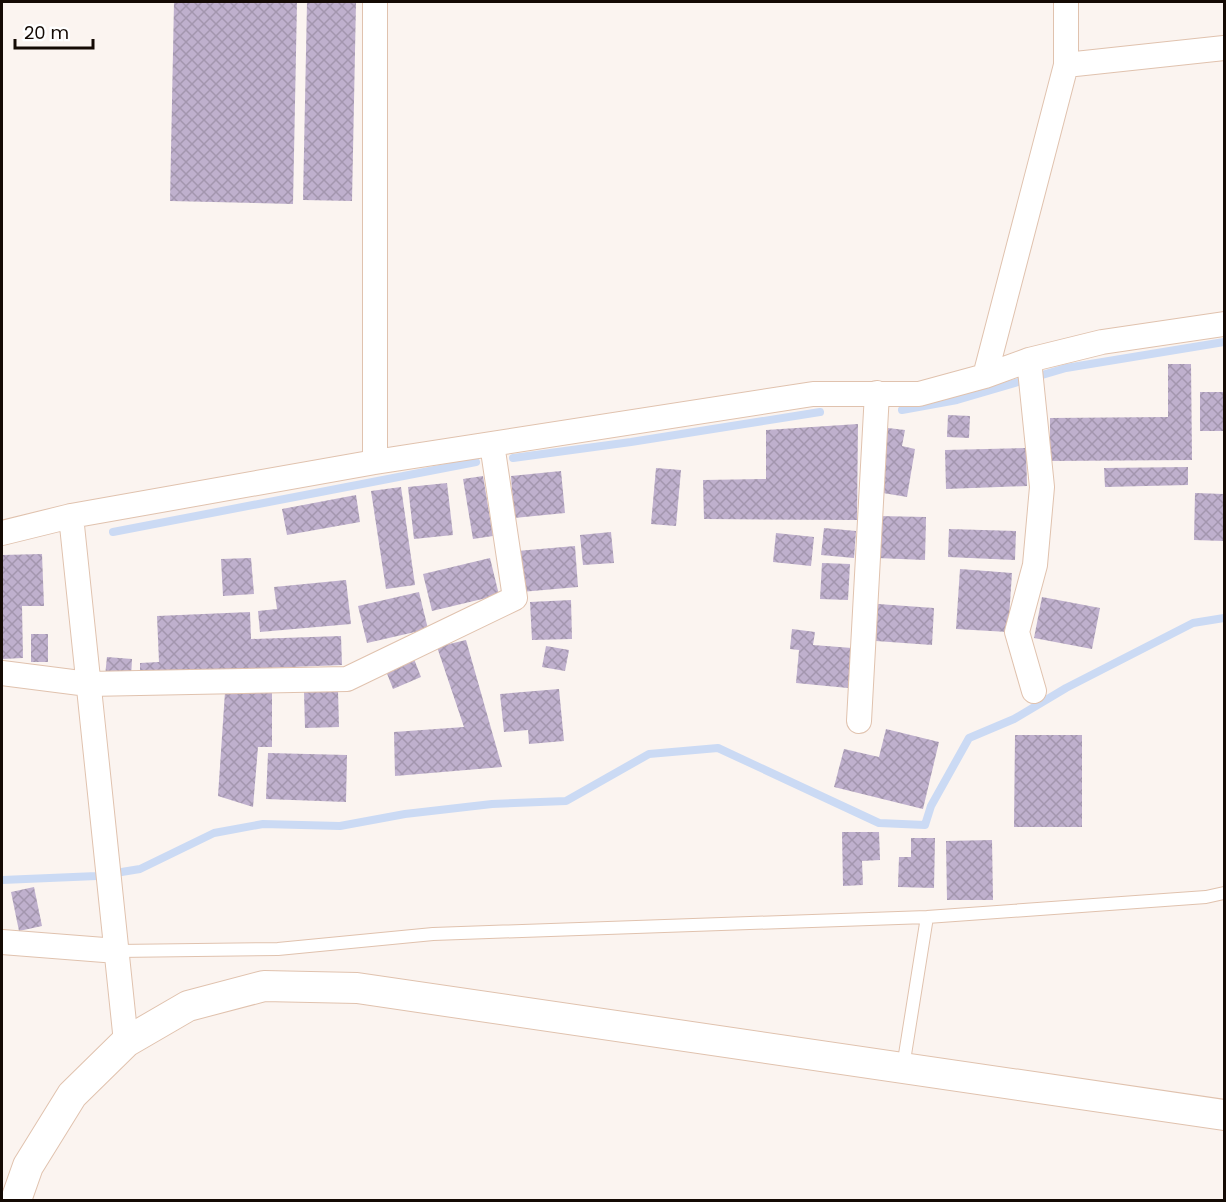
<svg xmlns="http://www.w3.org/2000/svg" width="1226" height="1202" font-family="Poppins,sans-serif">
<style>
.lines{fill:none;stroke-linecap:round;stroke-linejoin:round}
.stream{stroke:#cbdaf4;stroke-width:8}
.building{fill:url(#building-cross-hatch)}
.service-casing{stroke:#e0c2ae;stroke-width:14}
.minor-casing{stroke:#e0c2ae;stroke-width:26}
.tertiary-casing{stroke:#e0c2ae;stroke-width:32}
.service{stroke:#fff;stroke-width:12}
.minor{stroke:#fff;stroke-width:24}
.tertiary{stroke:#fff;stroke-width:30}
</style>
<defs>
<pattern id="building-cross-hatch" width="8" height="8" patternUnits="userSpaceOnUse" patternTransform="scale(1.5)"><rect width="8" height="8" fill="#bfb0cd"/><path d="M0 0l8 8M0 8l8-8" fill="none" stroke="#a396ae"/></pattern>
</defs>
<rect width="100%" height="100%" fill="#fbf4f0"/>
<g class="lines">
<path class="stream" d="M 902,410 L 957,400 L 1066,368 L 1224,342
M 513,458 L 631,442 L 820,412
M 113,532 L 476,462
M 2,880 L 97,876 L 140,869 L 214,833 L 263,824 L 340,826 L 405,814 L 492,804 L 566,801 L 649,754 L 718,748 L 879,823 L 925,825 L 931,806 L 969,738 L 1014,719 L 1066,688 L 1193,623 L 1224,618"/>
</g>
<path class="building" d="M 174,2 L 297,2 L 293,204 L 170,201 Z
M 307,2 L 356,2 L 352,201 L 303,200 Z
M 1168,364 L 1191,364 L 1192,460 L 1050,461 L 1050,418 L 1168,417 Z
M 1200,392 L 1224,392 L 1224,431 L 1200,431 Z
M 948,415 L 970,416 L 969,438 L 947,437 Z
M 858,424 L 857,520 L 704,519 L 703,480 L 766,479 L 766,430 Z
M 888,428 L 905,430 L 902,446 L 915,449 L 907,497 L 877,492 Z
M 1026,448 L 1027,486 L 946,489 L 945,450 Z
M 1188,467 L 1188,485 L 1105,487 L 1104,468 Z
M 656,468 L 681,470 L 676,526 L 651,524 Z
M 561,471 L 565,513 L 514,518 L 511,476 Z
M 483,476 L 493,536 L 473,539 L 463,479 Z
M 447,483 L 453,535 L 414,539 L 408,487 Z
M 401,487 L 415,585 L 386,589 L 371,491 Z
M 1195,493 L 1224,494 L 1224,541 L 1194,540 Z
M 356,495 L 360,522 L 287,535 L 282,509 Z
M 878,516 L 926,517 L 925,560 L 877,558 Z
M 824,528 L 856,531 L 854,558 L 821,555 Z
M 949,529 L 1016,531 L 1015,560 L 948,557 Z
M 611,532 L 614,563 L 583,565 L 580,535 Z
M 776,533 L 814,537 L 811,566 L 773,562 Z
M 575,546 L 578,587 L 521,592 L 517,551 Z
M 42,554 L 44,606 L 22,606 L 23,658 L 2,659 L 2,555 Z
M 251,558 L 254,594 L 223,596 L 221,559 Z
M 490,558 L 499,595 L 432,611 L 423,574 Z
M 822,563 L 850,564 L 848,600 L 820,599 Z
M 960,569 L 1012,573 L 1008,632 L 956,629 Z
M 346,580 L 351,624 L 260,632 L 258,611 L 277,609 L 274,587 Z
M 419,592 L 428,629 L 367,643 L 358,606 Z
M 1042,597 L 1100,608 L 1092,649 L 1034,638 Z
M 571,600 L 572,639 L 532,640 L 530,602 Z
M 878,604 L 934,608 L 932,645 L 876,641 Z
M 250,612 L 251,639 L 341,636 L 342,665 L 140,673 L 140,663 L 159,662 L 157,616 Z
M 792,629 L 815,632 L 813,645 L 852,648 L 848,688 L 796,683 L 799,650 L 790,649 Z
M 31,634 L 48,634 L 48,662 L 31,662 Z
M 466,640 L 502,767 L 395,776 L 394,732 L 464,727 L 437,647 Z
M 546,646 L 569,650 L 565,671 L 542,667 Z
M 107,657 L 132,659 L 131,678 L 105,676 Z
M 414,659 L 421,677 L 393,689 L 386,671 Z
M 559,689 L 564,741 L 529,744 L 528,730 L 504,732 L 500,694 Z
M 304,691 L 338,691 L 339,727 L 305,728 Z
M 225,692 L 272,693 L 272,747 L 258,747 L 253,807 L 218,796 Z
M 886,729 L 939,742 L 923,809 L 834,787 L 844,749 L 879,757 Z
M 1015,735 L 1082,735 L 1082,827 L 1014,827 Z
M 268,753 L 347,755 L 346,802 L 266,799 Z
M 842,832 L 879,832 L 880,860 L 862,861 L 863,885 L 843,886 Z
M 911,838 L 935,838 L 934,888 L 898,887 L 899,857 L 911,857 Z
M 992,840 L 993,900 L 947,900 L 946,841 Z
M 34,887 L 42,926 L 19,931 L 11,892 Z"/>
<g class="lines">
<defs>
<path id="service" d="M 117,951 L 278,949 L 433,934 L 927,917 L 1206,897 L 1224,893
M 903,1067 L 927,917"/>
<path id="minor" d="M 1066,65 L 1224,48
M 1029,360 L 1042,487 L 1035,565 L 1017,632 L 1034,691
M 985,376 L 1066,65 L 1066,2
M 375,462 L 375,2
M 71,516 L 126,1042
M 2,533 L 71,516 L 375,462 L 813,394 L 919,394 L 985,376 L 1029,360 L 1102,342 L 1224,324
M 2,673 L 88,684 L 347,679 L 515,598 L 492,444
M 859,721 L 877,393
M 2,942 L 117,951"/>
<path id="tertiary" d="M 16,1200 L 28,1166 L 72,1095 L 126,1042 L 188,1006 L 264,986 L 357,988 L 1224,1115"/>
</defs>
<use href="#service" class="service-casing"/>
<use href="#minor" class="minor-casing"/>
<use href="#tertiary" class="tertiary-casing"/>
<use href="#service" class="service"/>
<use href="#minor" class="minor"/>
<use href="#tertiary" class="tertiary"/>
</g>
<rect width="1226" height="1202" fill="none" stroke="#140a04" stroke-width="6"/>
<path d="M15 39v9h78v-9" fill="none" stroke="#140a04" stroke-width="3"/>
<text x="24" y="39" font-size="18" fill="#140a04" stroke="#ffffff" stroke-width="4.5" paint-order="stroke">20 m</text>
</svg>
